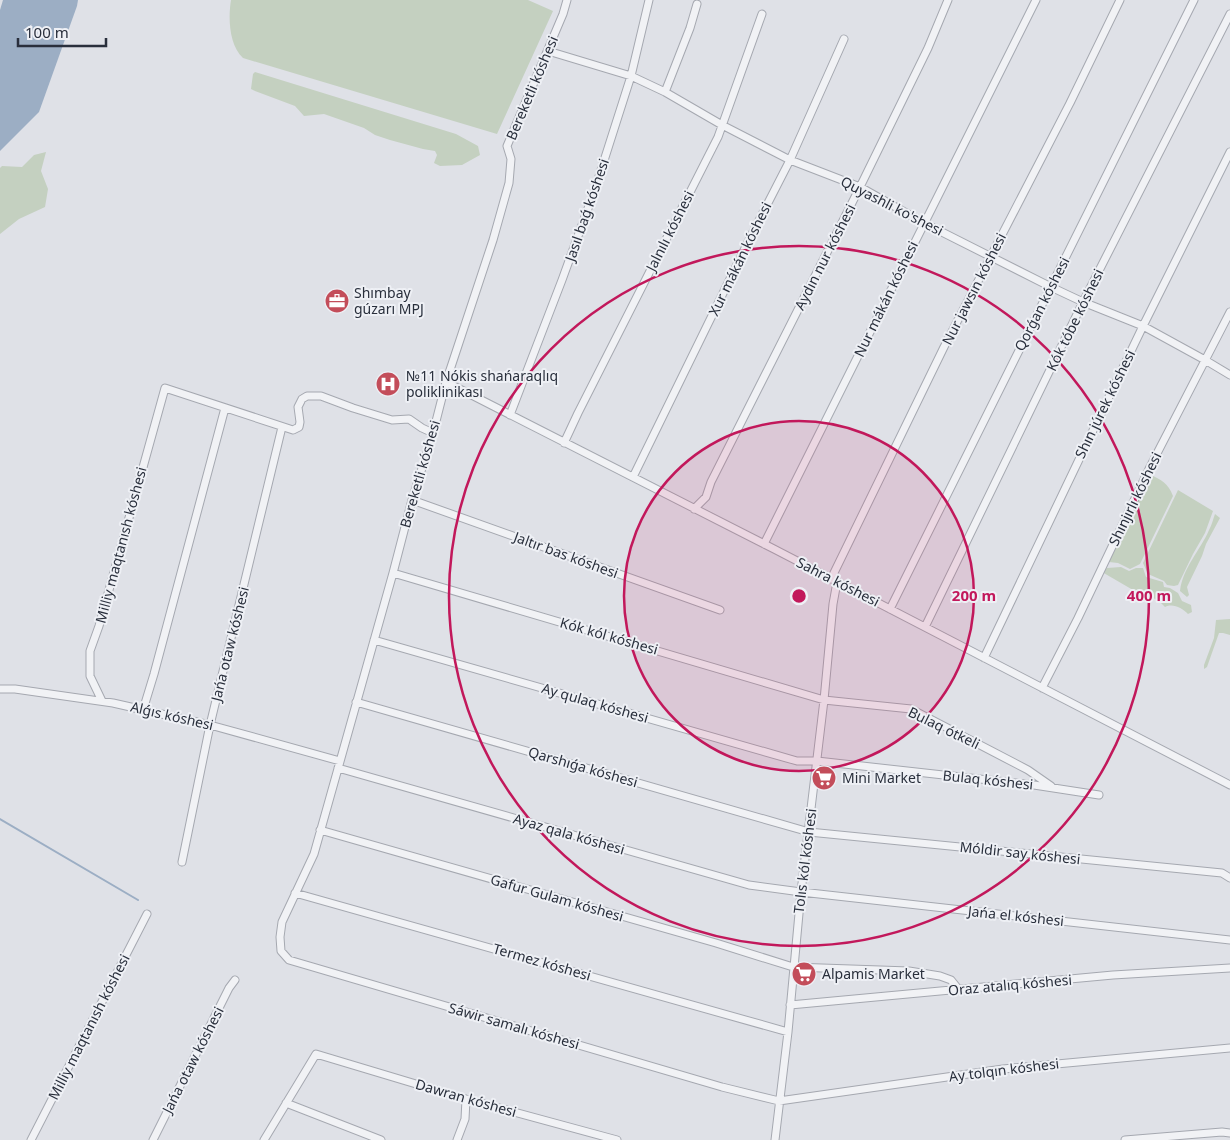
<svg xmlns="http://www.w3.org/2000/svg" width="1230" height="1140" font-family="'Noto Sans',sans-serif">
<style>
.green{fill:#c4d0c0}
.water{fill:#9caec4}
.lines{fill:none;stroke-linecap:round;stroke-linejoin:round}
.stream{stroke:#9caec4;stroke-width:2}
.street-casing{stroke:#a5a8b0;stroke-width:9}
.street{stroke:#f1f2f5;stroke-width:7}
.ring{fill:none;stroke:#c2185b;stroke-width:2.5}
.labels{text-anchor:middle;stroke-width:4;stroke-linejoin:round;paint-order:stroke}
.street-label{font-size:14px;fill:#292f3c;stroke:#eef0f5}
.poi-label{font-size:14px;fill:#292f3c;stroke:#eef0f5;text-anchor:start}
.centre{fill:#c2185b;stroke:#eef0f5;stroke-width:2.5}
.ring-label{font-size:15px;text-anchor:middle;font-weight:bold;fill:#c2185b;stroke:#eef0f5;stroke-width:4;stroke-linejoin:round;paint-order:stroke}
</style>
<rect width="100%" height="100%" fill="#dfe1e7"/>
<path class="green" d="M 231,0 L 528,0 L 553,11 L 497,134 L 243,58 C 229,45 228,18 231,0 Z
M 255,72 L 456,134 L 478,146 L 480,155 L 462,165 L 440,166 L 434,163 L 437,155 L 435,151 L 423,149 L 390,140 L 375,135 L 364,128 L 324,114 L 304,116 L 295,106 L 255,91 L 251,89 L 253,74 Z
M 46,152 L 41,171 L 48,189 L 45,207 L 19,219 L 0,234 L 0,168 L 2,166 L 22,167 L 34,155 Z
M 1149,474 C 1162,480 1168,483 1173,496 L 1140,564 L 1130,569 L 1118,563 L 1109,562 Z
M 1178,490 L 1213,511 L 1205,533 L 1193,554 L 1178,585 L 1174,586 L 1167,585 L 1164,581 L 1148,574 L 1143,563 Z
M 1215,514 L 1220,518 L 1206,544 L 1202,556 L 1187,587 L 1189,595 L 1187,597 L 1180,591 C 1183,567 1200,551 1209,530 C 1212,525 1213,519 1215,514 Z
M 1121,567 L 1129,571 L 1136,568 L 1143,568 L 1146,577 L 1163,582 L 1164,587 L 1170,588 L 1178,593 L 1182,601 L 1191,605 L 1192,612 L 1188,614 C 1182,608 1173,603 1165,607 L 1161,603 L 1143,591 L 1133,590 L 1102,572 L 1107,568 Z
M 1230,619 L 1230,635 L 1223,633 L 1219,633 L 1207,667 L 1204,669 L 1204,665 L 1214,638 L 1216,620 Z"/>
<path class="water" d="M 3,0 L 78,0 L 77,6 L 39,112 L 0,151 L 0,10 Z"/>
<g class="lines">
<path class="stream" d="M 0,819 L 138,900"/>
<defs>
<path id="street" d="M 567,0 L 563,14 L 507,146 L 511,159 L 509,183 L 493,240 L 446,382 L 433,433 L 412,500 L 393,573 L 314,854 L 282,922 L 280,937 L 281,951 L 289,960 L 722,1087 L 779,1101 L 1003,1069 L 1230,1048
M 548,51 L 631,76 L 665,92 L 722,125 L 790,160 L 860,187 L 924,223 L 1051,287 L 1083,302 L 1143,326 L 1205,360 L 1230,375
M 665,92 L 690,28 L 697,4
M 446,382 L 774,549 L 1230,785
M 510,415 L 562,280 L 594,192 L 631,76 L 649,0
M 564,443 L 578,413 L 718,137 L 762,14
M 633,477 L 751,236 L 790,160 L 844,39
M 412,500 L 720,610
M 694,509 L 706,497 L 711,482 L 860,187 L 928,48 L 948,0
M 764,544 L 1036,0
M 393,573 L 824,700 L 911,709 L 1028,770 L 1051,786
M 831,579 L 944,347 L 1070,103 L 1120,0
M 890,609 L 1194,0
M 925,627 L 1083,302 L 1230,14
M 374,640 L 797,761 L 817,761 L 1034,785 L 1099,795
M 984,658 L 1143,326 L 1230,152
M 1042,688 L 1078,618 L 1150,467 L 1230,312
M 0,689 L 15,689 L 113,703 L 210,725 L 340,761
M 102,701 L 90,676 L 90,651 L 99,626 L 165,388 L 293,430 L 299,427 L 300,422 L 298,407 L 302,399 L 307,396 L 321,396 L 353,408 L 392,420 L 409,419 L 422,428 L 433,433
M 356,702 L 809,832 L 1222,873 L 1230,878
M 143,710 L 154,674 L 225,408
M 338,768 L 749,885 L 801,892 L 1230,940
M 320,830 L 716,943 L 793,967 L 909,971 L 940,976 L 951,980 L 959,990
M 182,862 L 210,725 L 282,427
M 295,893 L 788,1032
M 790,1005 L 1113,975 L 1230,968
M 286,1103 L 381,1140
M 31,1140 L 147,914
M 153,1140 L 229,988 L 235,980
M 264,1140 L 316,1054 L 466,1099 L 617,1140
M 457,1140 L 465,1119 L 466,1099
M 775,1140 L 788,1032 L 801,892 L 824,700 L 833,604 L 837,582
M 1125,1140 L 1222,1132 L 1230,1133"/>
</defs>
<use href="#street" class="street-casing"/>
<use href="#street" class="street"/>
</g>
<circle cx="799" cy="596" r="175" fill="#c2185b" fill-opacity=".12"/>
<g class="ring">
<circle cx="799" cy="596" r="175"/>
<circle cx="799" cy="596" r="350"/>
</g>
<defs>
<symbol id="office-disc" viewBox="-11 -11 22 22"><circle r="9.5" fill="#c34d5a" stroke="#eef0f5"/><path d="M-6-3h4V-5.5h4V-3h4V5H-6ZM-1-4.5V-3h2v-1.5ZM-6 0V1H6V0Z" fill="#fff"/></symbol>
<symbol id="hospital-disc" viewBox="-11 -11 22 22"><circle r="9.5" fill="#c34d5a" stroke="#eef0f5"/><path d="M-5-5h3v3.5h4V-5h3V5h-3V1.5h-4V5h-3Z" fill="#fff"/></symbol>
<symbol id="supermarket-disc" viewBox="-11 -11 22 22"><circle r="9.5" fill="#c34d5a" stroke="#eef0f5"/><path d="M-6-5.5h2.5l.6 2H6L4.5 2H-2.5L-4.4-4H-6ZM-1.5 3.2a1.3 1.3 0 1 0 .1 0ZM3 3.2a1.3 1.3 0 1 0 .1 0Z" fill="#fff"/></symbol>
</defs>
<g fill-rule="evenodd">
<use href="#office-disc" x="323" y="287" width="28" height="28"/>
<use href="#hospital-disc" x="374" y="370" width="28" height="28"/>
<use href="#supermarket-disc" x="810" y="764" width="28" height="28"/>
<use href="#supermarket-disc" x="790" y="960" width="28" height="28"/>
</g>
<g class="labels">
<g class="street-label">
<text transform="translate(532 88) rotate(-67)" y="5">Bereketli kóshesi</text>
<text transform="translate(892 206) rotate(27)" y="5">Quyashli ko'shesi</text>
<text transform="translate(587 210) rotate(-71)" y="5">Jasıl baǵ kóshesi</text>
<text transform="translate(670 231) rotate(-63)" y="5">Jalnılı kóshesi</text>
<text transform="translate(825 257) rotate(-63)" y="5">Aydın nur kóshesi</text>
<text transform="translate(740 259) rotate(-64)" y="5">Xur mákán kóshesi</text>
<text transform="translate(974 289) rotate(-63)" y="5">Nur jawsın kóshesi</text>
<text transform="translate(886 299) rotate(-64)" y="5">Nur mákán kóshesi</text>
<text transform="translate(1042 304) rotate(-63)" y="5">Qorǵan kóshesi</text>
<text transform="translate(1075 320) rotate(-64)" y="5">Kók tóbe kóshesi</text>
<text transform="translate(1105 404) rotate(-64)" y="5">Shın júrek kóshesi</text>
<text transform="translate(420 474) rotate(-74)" y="5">Bereketli kóshesi</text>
<text transform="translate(1135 499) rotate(-64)" y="5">Shınjırlı kóshesi</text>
<text transform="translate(121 545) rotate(-75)" y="5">Milliy maqtanısh kóshesi</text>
<text transform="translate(566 555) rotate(20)" y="5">Jaltır bas kóshesi</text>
<text transform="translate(838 582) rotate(27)" y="5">Sahra kóshesi</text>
<text transform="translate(609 636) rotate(16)" y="5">Kók kól kóshesi</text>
<text transform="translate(230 644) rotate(-76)" y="5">Jańa otaw kóshesi</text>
<text transform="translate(595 703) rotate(16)" y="5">Ay qulaq kóshesi</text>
<text transform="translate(172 716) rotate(13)" y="5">Alǵıs kóshesi</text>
<text transform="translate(944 728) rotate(26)" y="5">Bulaq ótkeli</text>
<text transform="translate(583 767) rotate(16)" y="5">Qarshıǵa kóshesi</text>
<text transform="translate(988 780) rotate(6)" y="5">Bulaq kóshesi</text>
<text transform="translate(569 834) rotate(16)" y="5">Ayaz qala kóshesi</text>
<text transform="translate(1020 853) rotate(6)" y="5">Móldir say kóshesi</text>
<text transform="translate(805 861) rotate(-83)" y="5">Tolıs kól kóshesi</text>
<text transform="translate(557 898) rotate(16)" y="5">Gafur Gulam kóshesi</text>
<text transform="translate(1016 916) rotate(6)" y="5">Jańa el kóshesi</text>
<text transform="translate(542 962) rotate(16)" y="5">Termez kóshesi</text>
<text transform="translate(1010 985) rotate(-5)" y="5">Oraz atalıq kóshesi</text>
<text transform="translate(514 1026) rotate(16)" y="5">Sáwir samalı kóshesi</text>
<text transform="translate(89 1027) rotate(-63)" y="5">Milliy maqtanısh kóshesi</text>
<text transform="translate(193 1060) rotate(-63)" y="5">Jańa otaw kóshesi</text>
<text transform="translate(1004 1070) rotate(-7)" y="5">Ay tolqın kóshesi</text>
<text transform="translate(466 1098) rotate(16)" y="5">Dawran kóshesi</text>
</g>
<g class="poi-label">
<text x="354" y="298">Shımbay<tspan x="354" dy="16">gúzarı MPJ</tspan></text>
<text x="406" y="381">№11 Nókis shańaraqlıq<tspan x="406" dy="16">poliklinikası</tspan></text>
<text x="842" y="783">Mini Market</text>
<text x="822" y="979">Alpamis Market</text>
</g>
</g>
<circle cx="799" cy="596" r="8" class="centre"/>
<g class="ring-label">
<text x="974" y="601">200 m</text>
<text x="1149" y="601">400 m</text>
</g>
<path d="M18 38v8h88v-8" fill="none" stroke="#292f3c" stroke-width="2.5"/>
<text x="25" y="38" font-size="15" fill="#292f3c" stroke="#eef0f5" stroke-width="4" paint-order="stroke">100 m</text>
</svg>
